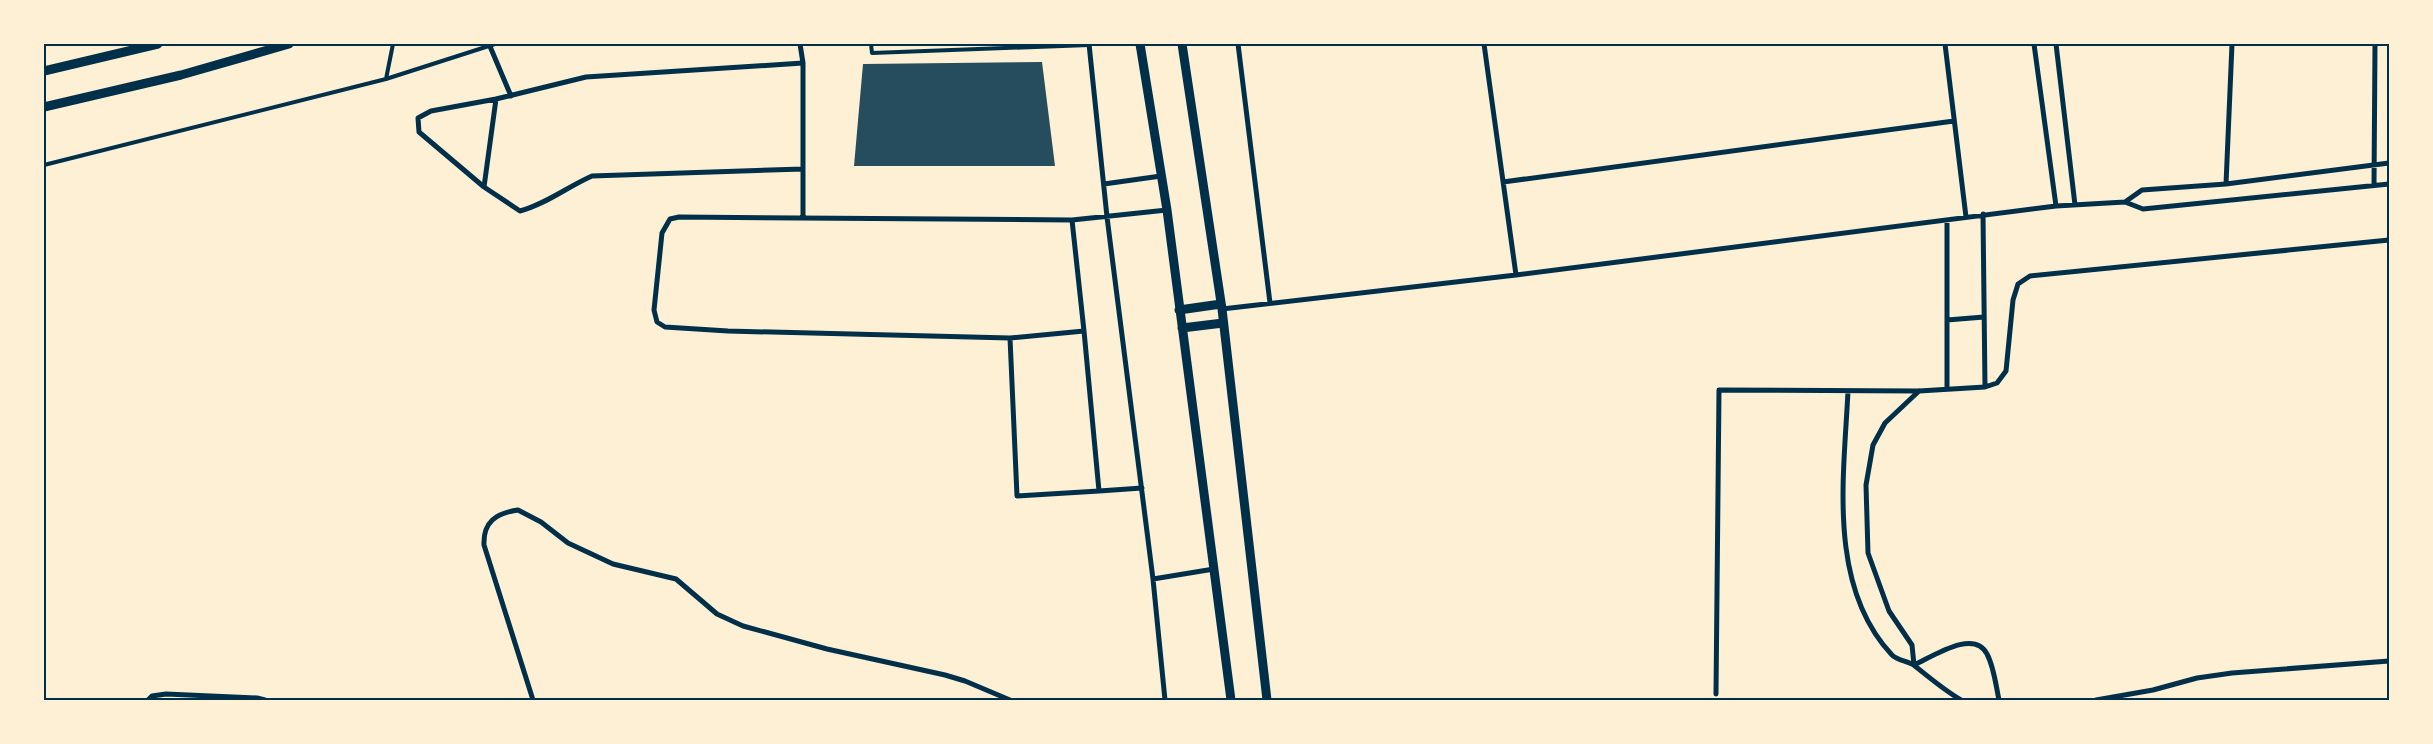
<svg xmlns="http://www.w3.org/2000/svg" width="2433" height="744" font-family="'Golos Text',sans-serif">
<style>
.building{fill:#264d5e}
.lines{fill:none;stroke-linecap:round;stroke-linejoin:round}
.service{stroke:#003049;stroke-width:4}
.minor{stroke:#003049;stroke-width:5}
.tertiary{stroke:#003049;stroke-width:9}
.neatline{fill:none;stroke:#003049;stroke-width:2}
</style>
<rect width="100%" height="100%" fill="#fdf0d5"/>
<path class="building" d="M 1042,62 L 1055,166 L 854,166 L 863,64 Z"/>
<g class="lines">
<path class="service" d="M 871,44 L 872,53 L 1089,45
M 386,79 L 393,44
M 44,165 L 386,79 L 495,44"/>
<path class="minor" d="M 489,44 L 511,96
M 800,44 L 803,63 L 803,217
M 1089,44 L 1107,217 L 1153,579
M 1238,44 L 1270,303
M 1484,44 L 1516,275
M 1945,44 L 1966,217
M 2034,44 L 2056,206
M 2056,44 L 2075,205
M 496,99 L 431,111 L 418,118 L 419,132 L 484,187 L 520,211 C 546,204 567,187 592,176 L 803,169
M 1503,182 L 1954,121
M 1104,184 L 1161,176
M 2226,184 L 2232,44
M 2374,185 L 2375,44
M 484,187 L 496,99 L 586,77 L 803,63
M 2125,202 L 2142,190 L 2226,184 L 2389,163
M 1072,220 L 1084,331 L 1010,338 L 728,331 L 665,327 L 657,322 L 654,310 L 662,233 L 670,219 L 679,217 L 1072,220 L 1167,210
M 1947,221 L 1947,389
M 1222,309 L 1516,275 L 2056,206 L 2125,202 L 2143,209 L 2389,184
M 1947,320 L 1984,317
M 1010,338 L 1017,496 L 1099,491 L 1084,331
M 1985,387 L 1997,383 L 2006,371 L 2013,300 L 2018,284 L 2030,276 L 2389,240
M 1848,391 C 1844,476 1827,586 1892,655 C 1898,661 1909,661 1915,666 C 1931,679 1944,690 1961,700
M 1099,491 L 1142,488
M 1914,665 L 1912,645 L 1889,611 L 1868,553 L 1866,485 L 1873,445 L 1885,423 L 1919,391
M 1914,665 C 1932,657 1974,628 1987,654 C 1994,667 1996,686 1999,700
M 1716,694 L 1719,390 L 1919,391 L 1985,387 L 1983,214
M 148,700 L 152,696 L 166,694 L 257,698 L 265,700
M 533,700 L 484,545 C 483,522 496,513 518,510 L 541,522 L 568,543 L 613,564 L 676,579 L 717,614 L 743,626 L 827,649 L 945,675 L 965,681 L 1010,700
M 1165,700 L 1153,579 L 1214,569
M 2096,700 L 2153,690 L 2197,678 L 2232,673 L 2389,661"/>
<path class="tertiary" d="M 1140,44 L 1167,210 L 1231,700
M 1182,44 L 1222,309 L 1267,700
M 44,71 L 158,44
M 44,107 L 181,75 L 289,44
M 1179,310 L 1221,304
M 1182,328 L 1223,323"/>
</g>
<rect width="2433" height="744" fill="none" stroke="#fdf0d5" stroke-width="90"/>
<rect x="45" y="45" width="2343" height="654" class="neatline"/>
</svg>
